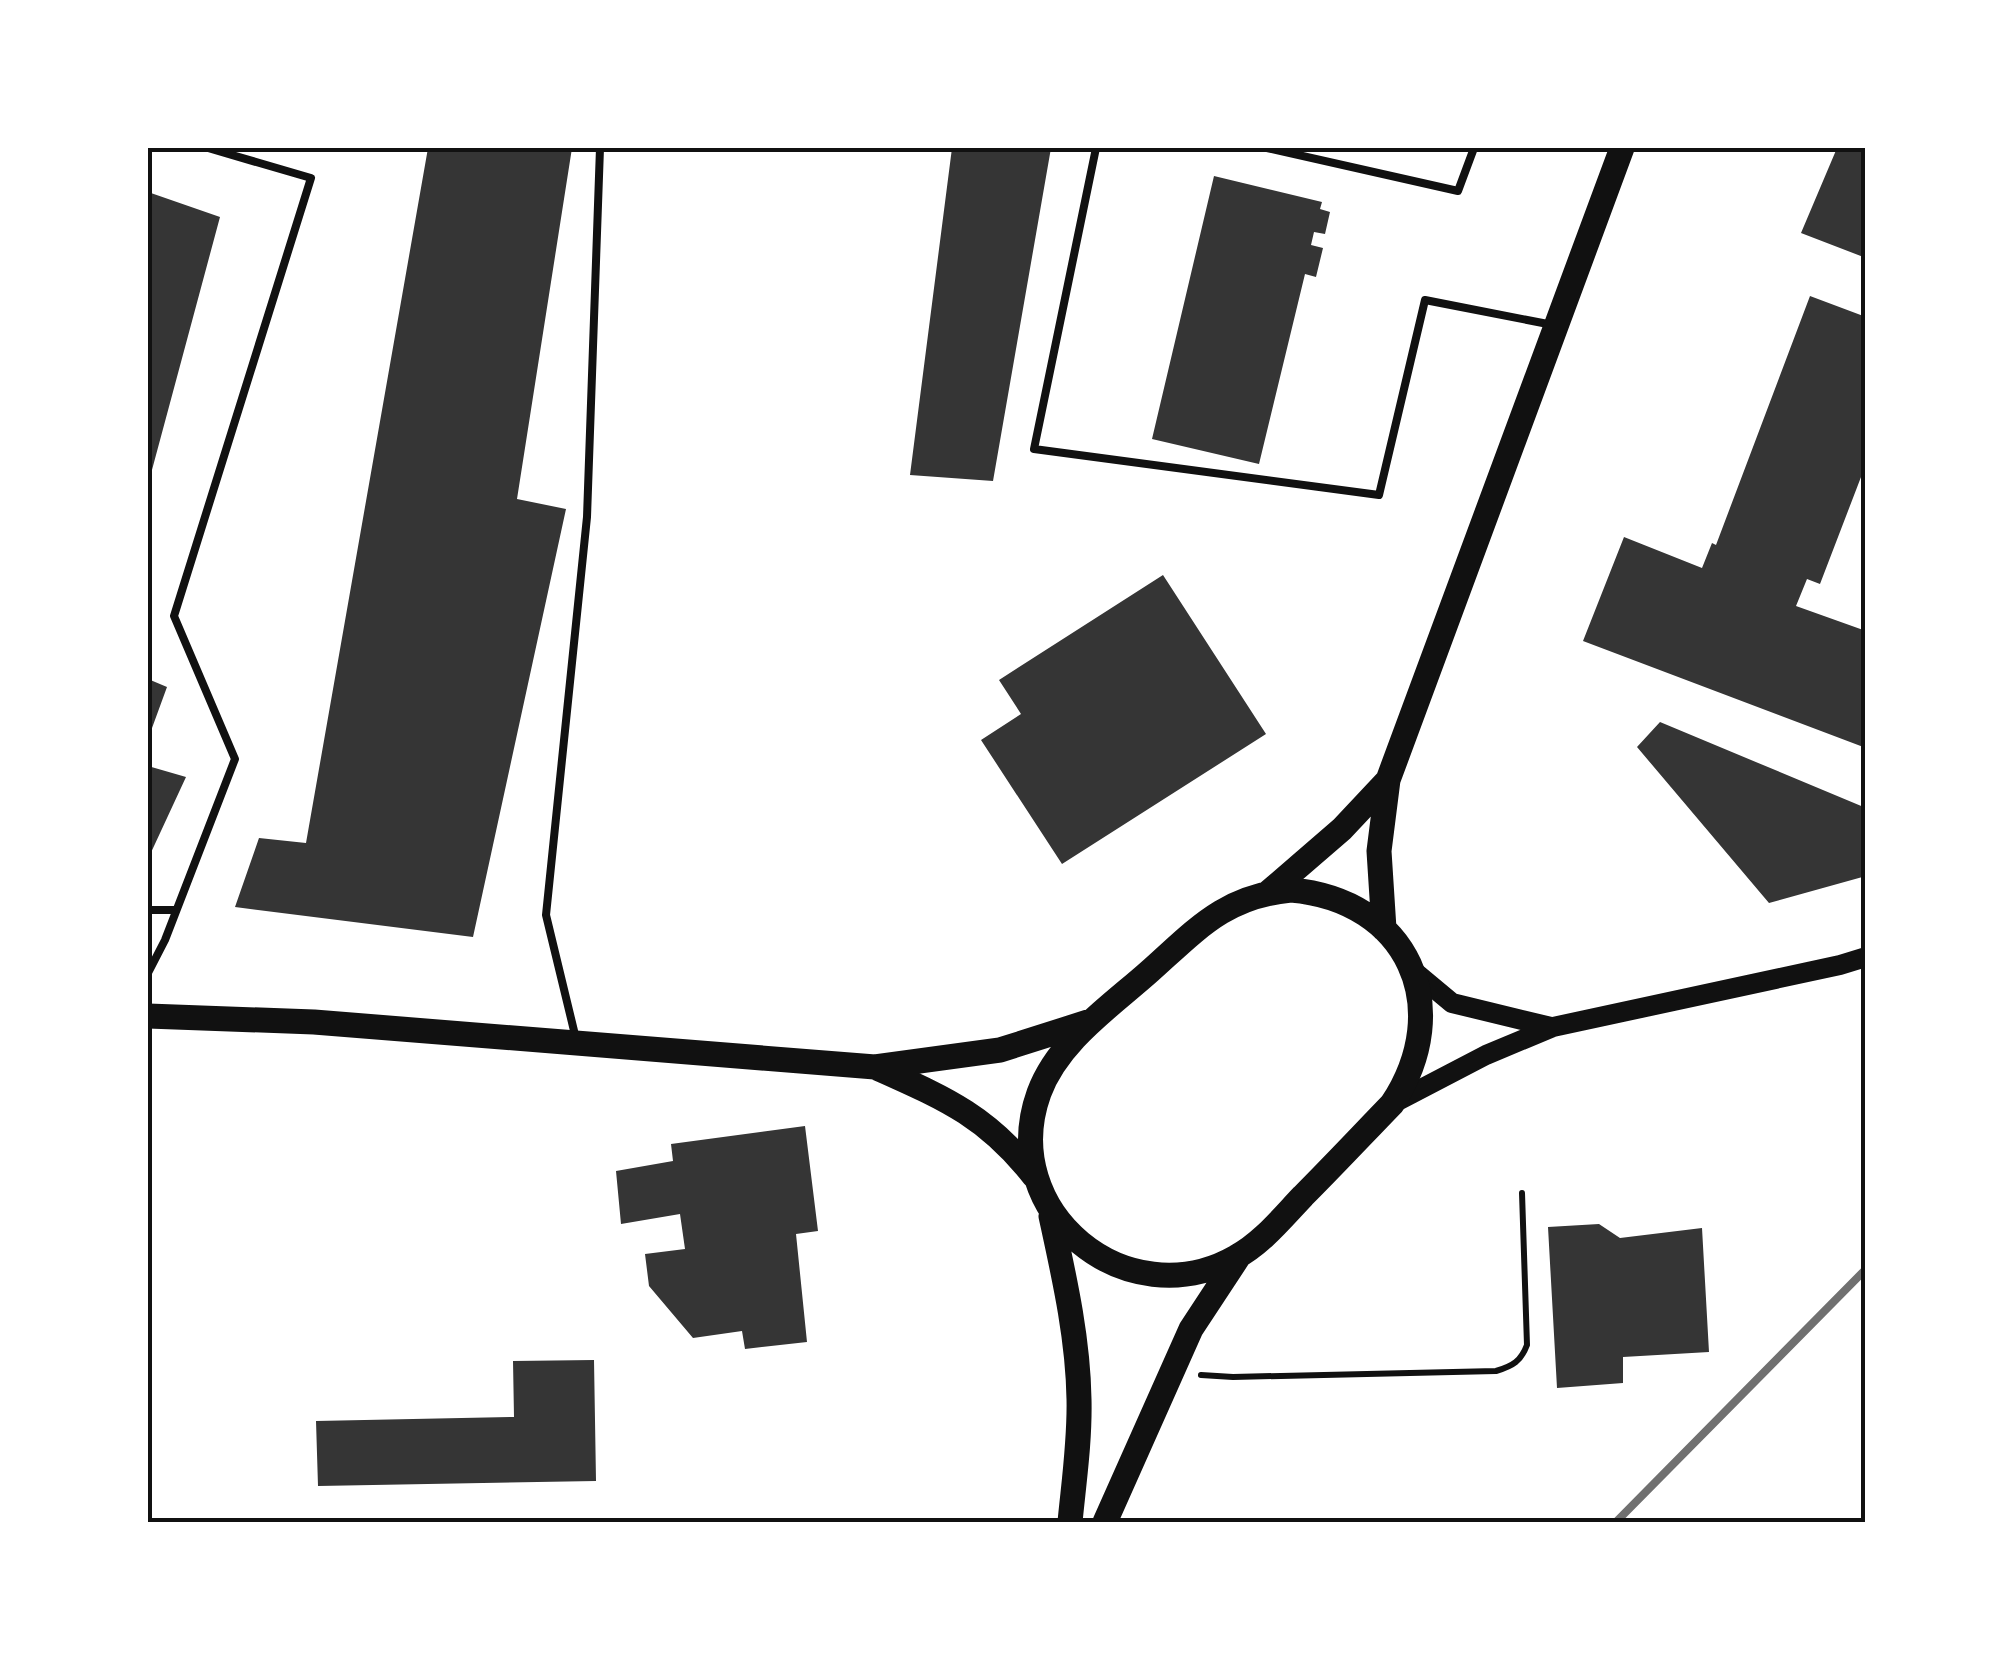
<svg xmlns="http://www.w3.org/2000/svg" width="2013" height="1670" font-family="Roboto,sans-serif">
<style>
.building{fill:#353535}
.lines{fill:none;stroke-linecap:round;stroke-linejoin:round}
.path{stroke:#111;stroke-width:6}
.service{stroke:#111;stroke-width:8}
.secondary{stroke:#111;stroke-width:20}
.primary{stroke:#111;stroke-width:25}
.rail{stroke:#707070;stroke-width:8}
.neatline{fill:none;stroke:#111;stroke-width:4}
</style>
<rect width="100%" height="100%" fill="#fff"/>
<path class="building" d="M 428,148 L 572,148 L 517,499 L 566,509 L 473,937 L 235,907 L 259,838 L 306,843 Z
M 952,148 L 1051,148 L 993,481 L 910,475 Z
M 1837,148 L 1866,148 L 1866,258 L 1801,233 Z
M 1214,176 L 1322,202 L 1320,209 L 1330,212 L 1325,234 L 1314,232 L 1311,245 L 1323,248 L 1316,277 L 1305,274 L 1259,464 L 1152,439 Z
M 148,192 L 220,217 L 149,481 L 148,481 Z
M 1810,296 L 1866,317 L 1866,464 L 1820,584 L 1807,579 L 1796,606 L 1866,631 L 1866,748 L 1583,641 L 1624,537 L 1702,568 L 1712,543 L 1716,545 Z
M 1163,575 L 1266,734 L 1062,864 L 981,740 L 1021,714 L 999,680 Z
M 148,679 L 167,687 L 148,739 Z
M 1660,722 L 1866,808 L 1866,876 L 1769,903 L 1637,747 Z
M 148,766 L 186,777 L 148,859 Z
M 805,1126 L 818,1231 L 796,1234 L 807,1342 L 745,1349 L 742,1331 L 693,1338 L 649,1286 L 645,1254 L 685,1249 L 680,1214 L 621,1224 L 616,1171 L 673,1161 L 671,1144 Z
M 1599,1224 L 1620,1238 L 1702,1228 L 1709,1352 L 1623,1357 L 1623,1383 L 1557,1388 L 1548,1227 Z
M 594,1360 L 596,1481 L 318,1486 L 316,1421 L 514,1417 L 513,1361 Z"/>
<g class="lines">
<path class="path" d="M 1201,1375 L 1233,1377 L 1496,1371 C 1513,1366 1521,1361 1527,1345 L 1522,1193"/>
<path class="service" d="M 1096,148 L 1034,449 L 1379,495 L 1425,300 L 1553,325
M 1267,148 L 1458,191 L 1474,148
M 148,910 L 176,910
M 148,973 L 165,940 L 235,759 L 174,616 L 311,178 L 208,148
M 576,1039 L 546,915 L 587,517 L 600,148"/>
<path class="secondary" d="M 1410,968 L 1452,1003 L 1551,1027
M 1392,1104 L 1486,1055 L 1553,1027 L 1840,965 L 1866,957"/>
<path class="primary" d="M 1291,890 C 1408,900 1456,1007 1392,1104 C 1362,1135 1333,1166 1303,1196 C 1282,1218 1262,1243 1236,1257 C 1127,1319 996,1212 1039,1093 C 1058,1041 1111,1006 1150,971 C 1197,929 1225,896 1291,890 Z
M 1269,892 L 1342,829 L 1388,780
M 1384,929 L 1379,851 L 1388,780 L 1622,148
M 148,1016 L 314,1022 L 875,1067 L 1000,1050 L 1088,1022
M 875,1067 C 944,1098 986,1115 1034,1176
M 1051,1216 C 1064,1276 1078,1337 1079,1399 C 1080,1440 1074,1481 1070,1522
M 1105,1522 L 1191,1329 L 1239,1256"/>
<path class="rail" d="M 1616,1522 L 1866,1269"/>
</g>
<rect width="2013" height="1670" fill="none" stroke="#ffffff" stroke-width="300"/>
<rect x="150" y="150" width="1713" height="1370" class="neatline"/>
</svg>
